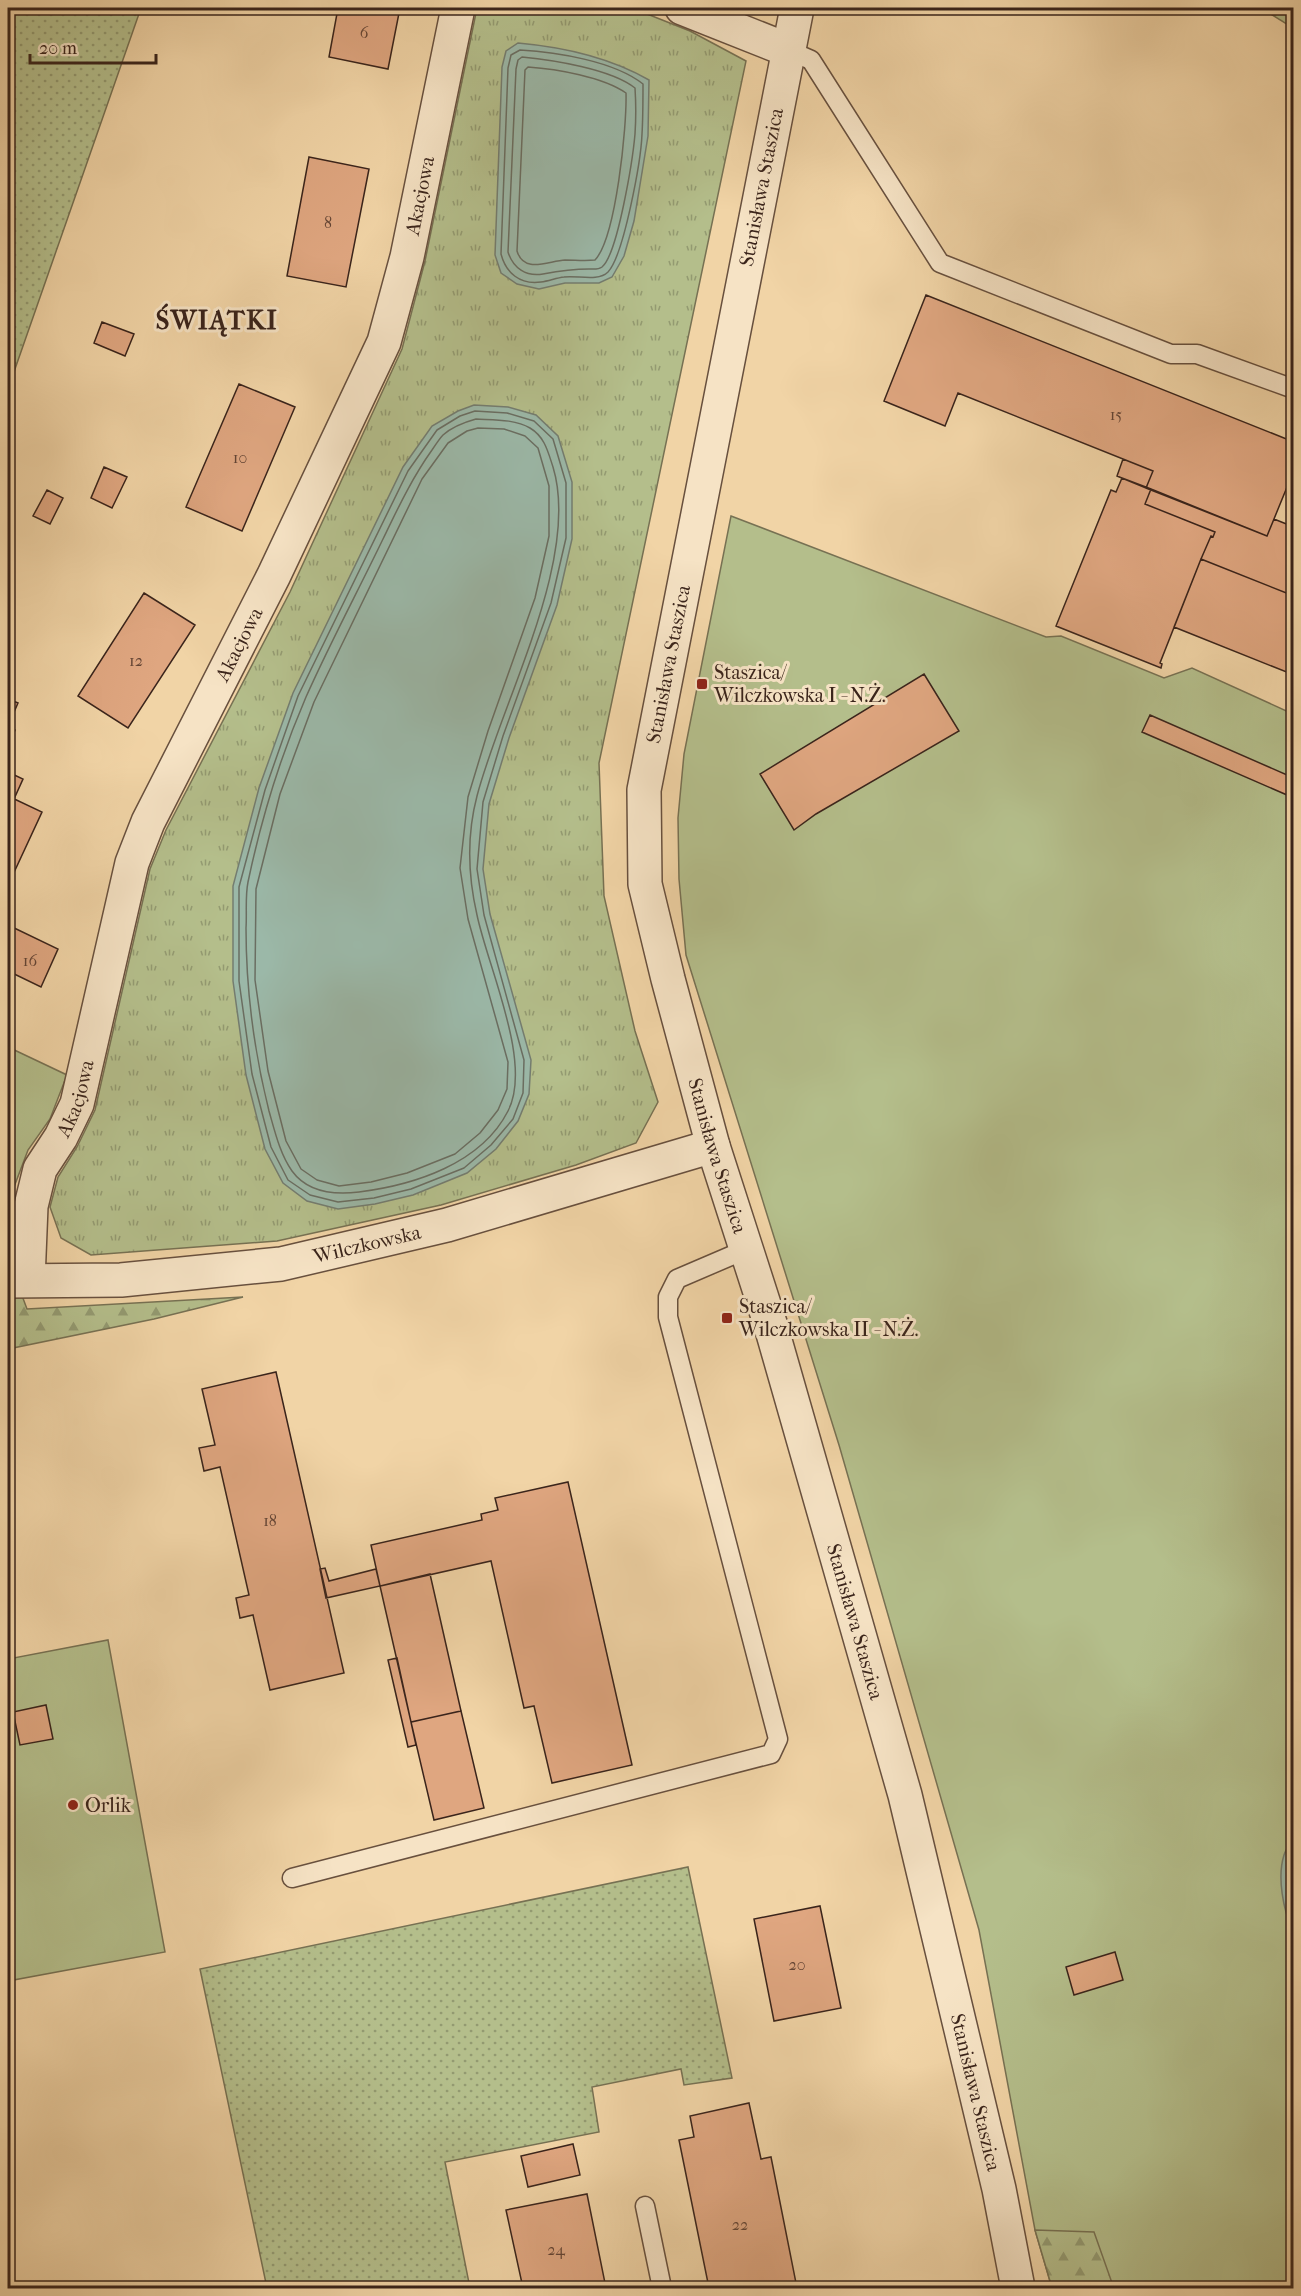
<svg xmlns="http://www.w3.org/2000/svg" width="1301" height="2296" font-family="'IM FELL French Canon',serif">
<style>
.grass{fill:#b4be8b;stroke:#777153;stroke-width:1.5}
.forest{fill:url(#forest-firs);stroke:#777153;stroke-width:1.5}
.park{fill:url(#park-tufts);stroke:#777153;stroke-width:1.5}
.garden{fill:url(#garden-dots);stroke:#777153;stroke-width:1.5}
.water{fill:#9bb8a8;stroke:#747d70;stroke-width:1.5}
.lines{fill:none;stroke-linecap:round;stroke-linejoin:round}
.shore{stroke:#6a6e62;stroke-width:1.5}
.building{fill:#dfa680;stroke:#3a241b;stroke-width:1.5}
.service-casing{stroke:#68503e;stroke-width:21}
.minor-casing{stroke:#68503e;stroke-width:36}
.service{stroke:#f6e3c5;stroke-width:18}
.minor{stroke:#f6e3c5;stroke-width:33}
.poi-dot{fill:#8f2418;stroke:#f6e3c5;stroke-width:2}
.labels{text-anchor:middle;stroke-width:6;stroke-linejoin:round;paint-order:stroke}
.number-label{font-size:16px;fill:#634434}
.street-label{font-size:20px;fill:#3a241b;stroke:#f6e3c5}
.poi-label{font-size:20px;fill:#3a241b;stroke:#f6e3c5;text-anchor:start}
.district-label{font-size:26px;font-weight:bold;letter-spacing:1.5px;fill:#3a241b;stroke:#f6e3c5}
</style>
<defs>
<pattern id="forest-firs" width="22" height="20" patternUnits="userSpaceOnUse" patternTransform="scale(1.5)"><rect width="22" height="20" fill="#b4be8b"/><path d="M5 1l3.5 6h-7zM16 11l3.5 6h-7z" fill="#939a71"/></pattern>
<pattern id="park-tufts" width="24" height="20" patternUnits="userSpaceOnUse" patternTransform="scale(1.5)"><rect width="24" height="20" fill="#b4be8b"/><path d="M3 7l-1-3M5 7V3M7 7l1-3M15 17l-1-3M17 17v-4M19 17l1-3" fill="none" stroke="#939a71"/></pattern>
<pattern id="garden-dots" width="8" height="8" patternUnits="userSpaceOnUse" patternTransform="scale(1.5)"><rect width="8" height="8" fill="#b4be8b"/><path d="M2 2h.1M6 6h.1" fill="none" stroke="#939a71" stroke-width="1.8" stroke-linecap="round"/></pattern>
</defs>
<rect width="100%" height="100%" fill="#f1d4a6"/>
<filter id="stains"><feTurbulence type="fractalNoise" baseFrequency=".00333" numOctaves="4"/><feColorMatrix values="0 0 0 0 .2 0 0 0 0 .09 0 0 0 0 .02 0 0 0 .5 -.17"/></filter>
<radialGradient id="worn" r=".72"><stop offset=".6" stop-color="#630" stop-opacity="0"/><stop offset="1" stop-color="#630" stop-opacity=".3"/></radialGradient>
<path class="grass" d="M 731,516 L 1046,637 L 1061,636 L 1164,678 L 1192,668 L 1293,714 L 1293,2288 L 1052,2288 L 1035,2230 L 979,1930 L 839,1445 L 686,955 L 679,879 L 678,818 L 684,754 Z
M 8,1047 L 67,1075 L 50,1119 L 28,1150 L 14,1187 L 8,1193 Z
M 108,1640 L 165,1952 L 8,1981 L 8,1659 Z"/>
<path class="forest" d="M 8,1258 L 27,1309 L 243,1297 L 154,1319 L 8,1349 Z
M 1035,2230 L 1094,2232 L 1112,2283 L 1128,2288 L 1052,2288 Z"/>
<path class="park" d="M 477,8 L 632,8 L 690,31 L 746,61 L 599,763 L 604,896 L 635,1031 L 658,1102 L 636,1143 L 576,1165 L 441,1205 L 277,1241 L 91,1255 L 61,1238 L 50,1207 L 58,1177 L 77,1147 L 95,1110 L 150,869 L 166,830 L 290,592 L 402,349 L 425,261 Z"/>
<path class="garden" d="M 8,8 L 141,8 L 8,389 Z
M 1261,8 L 1293,8 L 1293,28 Z
M 688,1867 L 732,2078 L 684,2085 L 681,2069 L 592,2087 L 599,2132 L 445,2162 L 470,2288 L 267,2288 L 200,1969 Z"/>
<path class="water" d="M 518,43 C 563,47 609,57 649,80 L 648,136 L 634,221 L 624,256 L 612,277 L 599,283 L 565,283 L 539,289 L 517,284 L 501,273 L 495,255 L 502,67 L 506,51 Z
M 474,405 L 508,407 L 536,415 L 558,436 L 572,482 L 572,539 L 557,605 L 509,738 L 489,804 L 483,869 L 490,914 L 531,1060 L 529,1094 L 518,1121 L 496,1149 L 467,1173 L 413,1195 L 375,1204 L 338,1209 L 307,1201 L 283,1183 L 265,1149 L 246,1075 L 233,981 L 233,886 L 259,788 L 293,693 L 403,467 L 432,426 L 458,411 Z
M 1293,1837 L 1293,1931 C 1283,1910 1277,1877 1284,1855 C 1286,1849 1291,1843 1293,1837 Z"/>
<g class="lines">
<path class="shore" d="M 520,50 C 556,52 614,61 643,84 C 643,100 643,118 642,134 C 641,160 624,255 608,272 C 598,282 577,275 564,277 C 556,278 549,281 541,282 C 520,285 506,273 501,254 L 508,68 L 511,55 Z
M 522,57 C 553,60 611,69 635,88 C 636,103 636,119 635,134 C 633,157 618,254 602,267 C 598,270 593,269 589,269 C 573,269 559,271 543,274 C 526,277 513,268 508,252 L 516,69 L 518,60 Z
M 528,67 C 557,69 603,77 626,93 C 627,126 616,238 595,260 C 585,261 575,260 565,260 C 548,261 524,274 517,251 L 525,70 Z
M 475,411 L 507,413 L 534,421 L 553,439 L 566,483 L 566,538 L 551,603 L 503,736 L 483,802 L 477,869 L 484,915 L 524,1060 L 523,1093 L 513,1119 L 491,1145 L 464,1168 L 411,1189 L 374,1198 L 338,1202 L 310,1195 L 288,1180 L 271,1147 L 252,1074 L 239,981 L 239,887 L 265,790 L 298,696 L 408,471 L 437,430 L 460,416 Z
M 476,419 C 493,420 515,419 530,428 C 545,437 548,452 553,467 C 581,559 501,703 477,796 C 467,834 468,876 477,915 C 488,968 533,1063 508,1111 C 481,1164 414,1185 359,1192 C 335,1195 308,1193 292,1171 C 280,1154 275,1132 269,1111 C 254,1051 246,991 246,928 C 247,913 245,897 248,882 C 261,820 281,755 306,697 C 330,643 358,591 383,539 C 398,508 412,478 432,450 C 434,447 440,438 443,435 C 452,427 465,422 476,419 Z
M 478,428 L 504,429 L 525,436 L 538,448 L 549,486 L 549,536 L 535,598 L 488,731 L 468,797 L 460,868 L 468,919 L 508,1062 L 507,1089 L 498,1110 L 480,1133 L 455,1154 L 407,1173 L 371,1182 L 339,1186 L 317,1180 L 301,1169 L 286,1141 L 268,1071 L 255,980 L 256,889 L 280,794 L 314,702 L 422,479 L 448,443 L 467,431 Z
M 1294,1850 C 1283,1870 1290,1895 1294,1915"/>
</g>
<path class="building" d="M 338,8 L 400,8 L 388,69 L 329,57 Z
M 309,157 L 369,169 L 346,287 L 287,276 Z
M 926,295 L 1294,442 L 1294,470 L 1267,536 L 1146,488 L 1153,471 L 958,393 L 945,426 L 884,401 Z
M 102,322 L 134,334 L 125,356 L 94,343 Z
M 239,384 L 295,407 L 242,531 L 186,507 Z
M 1123,459 L 1153,471 L 1146,488 L 1117,476 Z
M 104,467 L 127,477 L 112,508 L 91,498 Z
M 1122,478 L 1151,489 L 1145,504 L 1215,532 L 1213,537 L 1211,536 L 1201,559 L 1160,663 L 1162,664 L 1161,668 L 1056,626 L 1111,490 L 1116,492 Z
M 1151,489 L 1267,536 L 1274,519 L 1294,527 L 1294,596 L 1201,559 L 1211,536 L 1213,537 L 1215,532 L 1145,504 Z
M 47,490 L 63,498 L 50,524 L 33,516 Z
M 1201,559 L 1294,596 L 1294,675 L 1174,627 Z
M 144,593 L 195,625 L 128,728 L 78,696 Z
M 924,674 L 959,731 L 816,814 L 794,830 L 760,774 Z
M 8,699 L 18,703 L 8,726 Z
M 1150,715 L 1294,778 L 1294,798 L 1142,732 Z
M 8,726 L 15,730 L 8,747 Z
M 8,772 L 23,779 L 14,799 L 8,796 Z
M 8,796 L 42,812 L 10,881 L 8,880 Z
M 8,925 L 58,949 L 41,987 L 8,971 Z
M 276,1372 L 344,1673 L 270,1690 L 253,1615 L 240,1618 L 236,1598 L 249,1595 L 220,1467 L 204,1471 L 199,1448 L 215,1445 L 202,1389 Z
M 568,1482 L 632,1765 L 552,1783 L 534,1706 L 524,1708 L 491,1561 L 380,1586 L 371,1545 L 482,1520 L 481,1514 L 498,1510 L 495,1498 Z
M 325,1568 L 329,1581 L 376,1569 L 380,1586 L 326,1598 L 320,1569 Z
M 430,1574 L 461,1711 L 411,1722 L 380,1586 Z
M 397,1658 L 416,1745 L 408,1747 L 388,1660 Z
M 46,1705 L 53,1739 L 20,1745 L 13,1712 Z
M 461,1711 L 484,1808 L 434,1820 L 411,1722 Z
M 820,1906 L 841,2008 L 774,2021 L 754,1919 Z
M 1115,1952 L 1123,1980 L 1074,1995 L 1066,1967 Z
M 749,2103 L 761,2159 L 771,2157 L 797,2288 L 709,2288 L 679,2140 L 694,2137 L 690,2116 Z
M 573,2144 L 580,2175 L 528,2187 L 521,2156 Z
M 587,2194 L 606,2288 L 523,2288 L 506,2210 Z"/>
<g class="lines">
<defs>
<path id="service" d="M 788,50 L 811,60 L 940,263 L 1171,354 L 1197,354 L 1294,389
M 292,1878 L 771,1754 L 778,1739 L 668,1317 L 668,1297 L 677,1279 L 747,1249
M 645,2206 L 662,2288"/>
<g id="minor">
<path d="M 682,8 L 788,50"/>
<path id="s1" d="M 797,8 L 644,790 L 645,884 L 668,979 L 713,1146 L 770,1323 L 905,1795 L 999,2189 L 1018,2288"/>
<path id="s2" d="M 28,1280 L 31,1206 L 40,1169 L 61,1137 L 77,1104 L 132,863 L 148,822 L 274,575 L 384,342 L 407,257 L 458,8"/>
<path id="s3" d="M 8,1281 L 121,1280 L 281,1264 L 447,1225 L 713,1146"/>
</g>
</defs>
<use href="#service" class="service-casing"/>
<use href="#minor" class="minor-casing"/>
<use href="#service" class="service"/>
<use href="#minor" class="minor"/>
</g>
<g class="poi-dot">
<rect x="696" y="678" width="12" height="12" rx="3"/>
<rect x="721" y="1312" width="12" height="12" rx="3"/>
<circle cx="73" cy="1805" r="6"/>
</g>
<g class="labels">
<g class="number-label">
<text x="364" y="38">6</text>
<text x="328" y="228">8</text>
<text x="1116" y="420">15</text>
<text x="240" y="463">10</text>
<text x="136" y="666">12</text>
<text x="30" y="966">16</text>
<text x="270" y="1526">18</text>
<text x="797" y="1970">20</text>
<text x="740" y="2230">22</text>
<text x="556" y="2255">24</text>
</g>
<g class="street-label">
<text transform="translate(761 187) rotate(-79)" y="7">Stanisława Staszica</text>
<text dy="7" stroke="none"><textPath href="#s2" startOffset="1164">Akacjowa</textPath></text>
<text dy="7" stroke="none"><textPath href="#s2" startOffset="678">Akacjowa</textPath></text>
<text transform="translate(668 664) rotate(-79)" y="7">Stanisława Staszica</text>
<text dy="7" stroke="none"><textPath href="#s2" startOffset="192">Akacjowa</textPath></text>
<text dy="7" stroke="none"><textPath href="#s1" startOffset="1172">Stanisława Staszica</textPath></text>
<text dy="7" stroke="none"><textPath href="#s3" startOffset="362">Wilczkowska</textPath></text>
<text dy="7" stroke="none"><textPath href="#s1" startOffset="1658">Stanisława Staszica</textPath></text>
<text dy="7" stroke="none"><textPath href="#s1" startOffset="2144">Stanisława Staszica</textPath></text>
</g>
<g class="poi-label">
<text x="714" y="679">Staszica/<tspan x="714" dy="23">Wilczkowska I - N.Ż.</tspan></text>
<text x="739" y="1313">Staszica/<tspan x="739" dy="23">Wilczkowska II - N.Ż.</tspan></text>
<text x="85" y="1812">Orlik</text>
</g>
<g class="district-label">
<text x="217" y="329">ŚWIĄTKI</text>
</g>
</g>
<rect width="1301" height="2296" fill="none" stroke="#f1d4a6" stroke-width="30"/>
<rect x="9" y="9" width="1283" height="2278" fill="none" stroke="#3a241b" stroke-width="3"/>
<rect x="15" y="15" width="1271" height="2266" fill="none" stroke="#3a241b" stroke-width="1.5"/>
<path d="M30 54v9h126v-9" fill="none" stroke="#3a241b" stroke-width="3"/>
<text x="39" y="54" font-size="18" fill="#3a241b" stroke="#f6e3c5" stroke-width="4.5" paint-order="stroke">20 m</text>
<rect width="100%" height="100%" filter="url(#stains)"/>
<rect width="100%" height="100%" fill="url(#worn)"/>
</svg>
